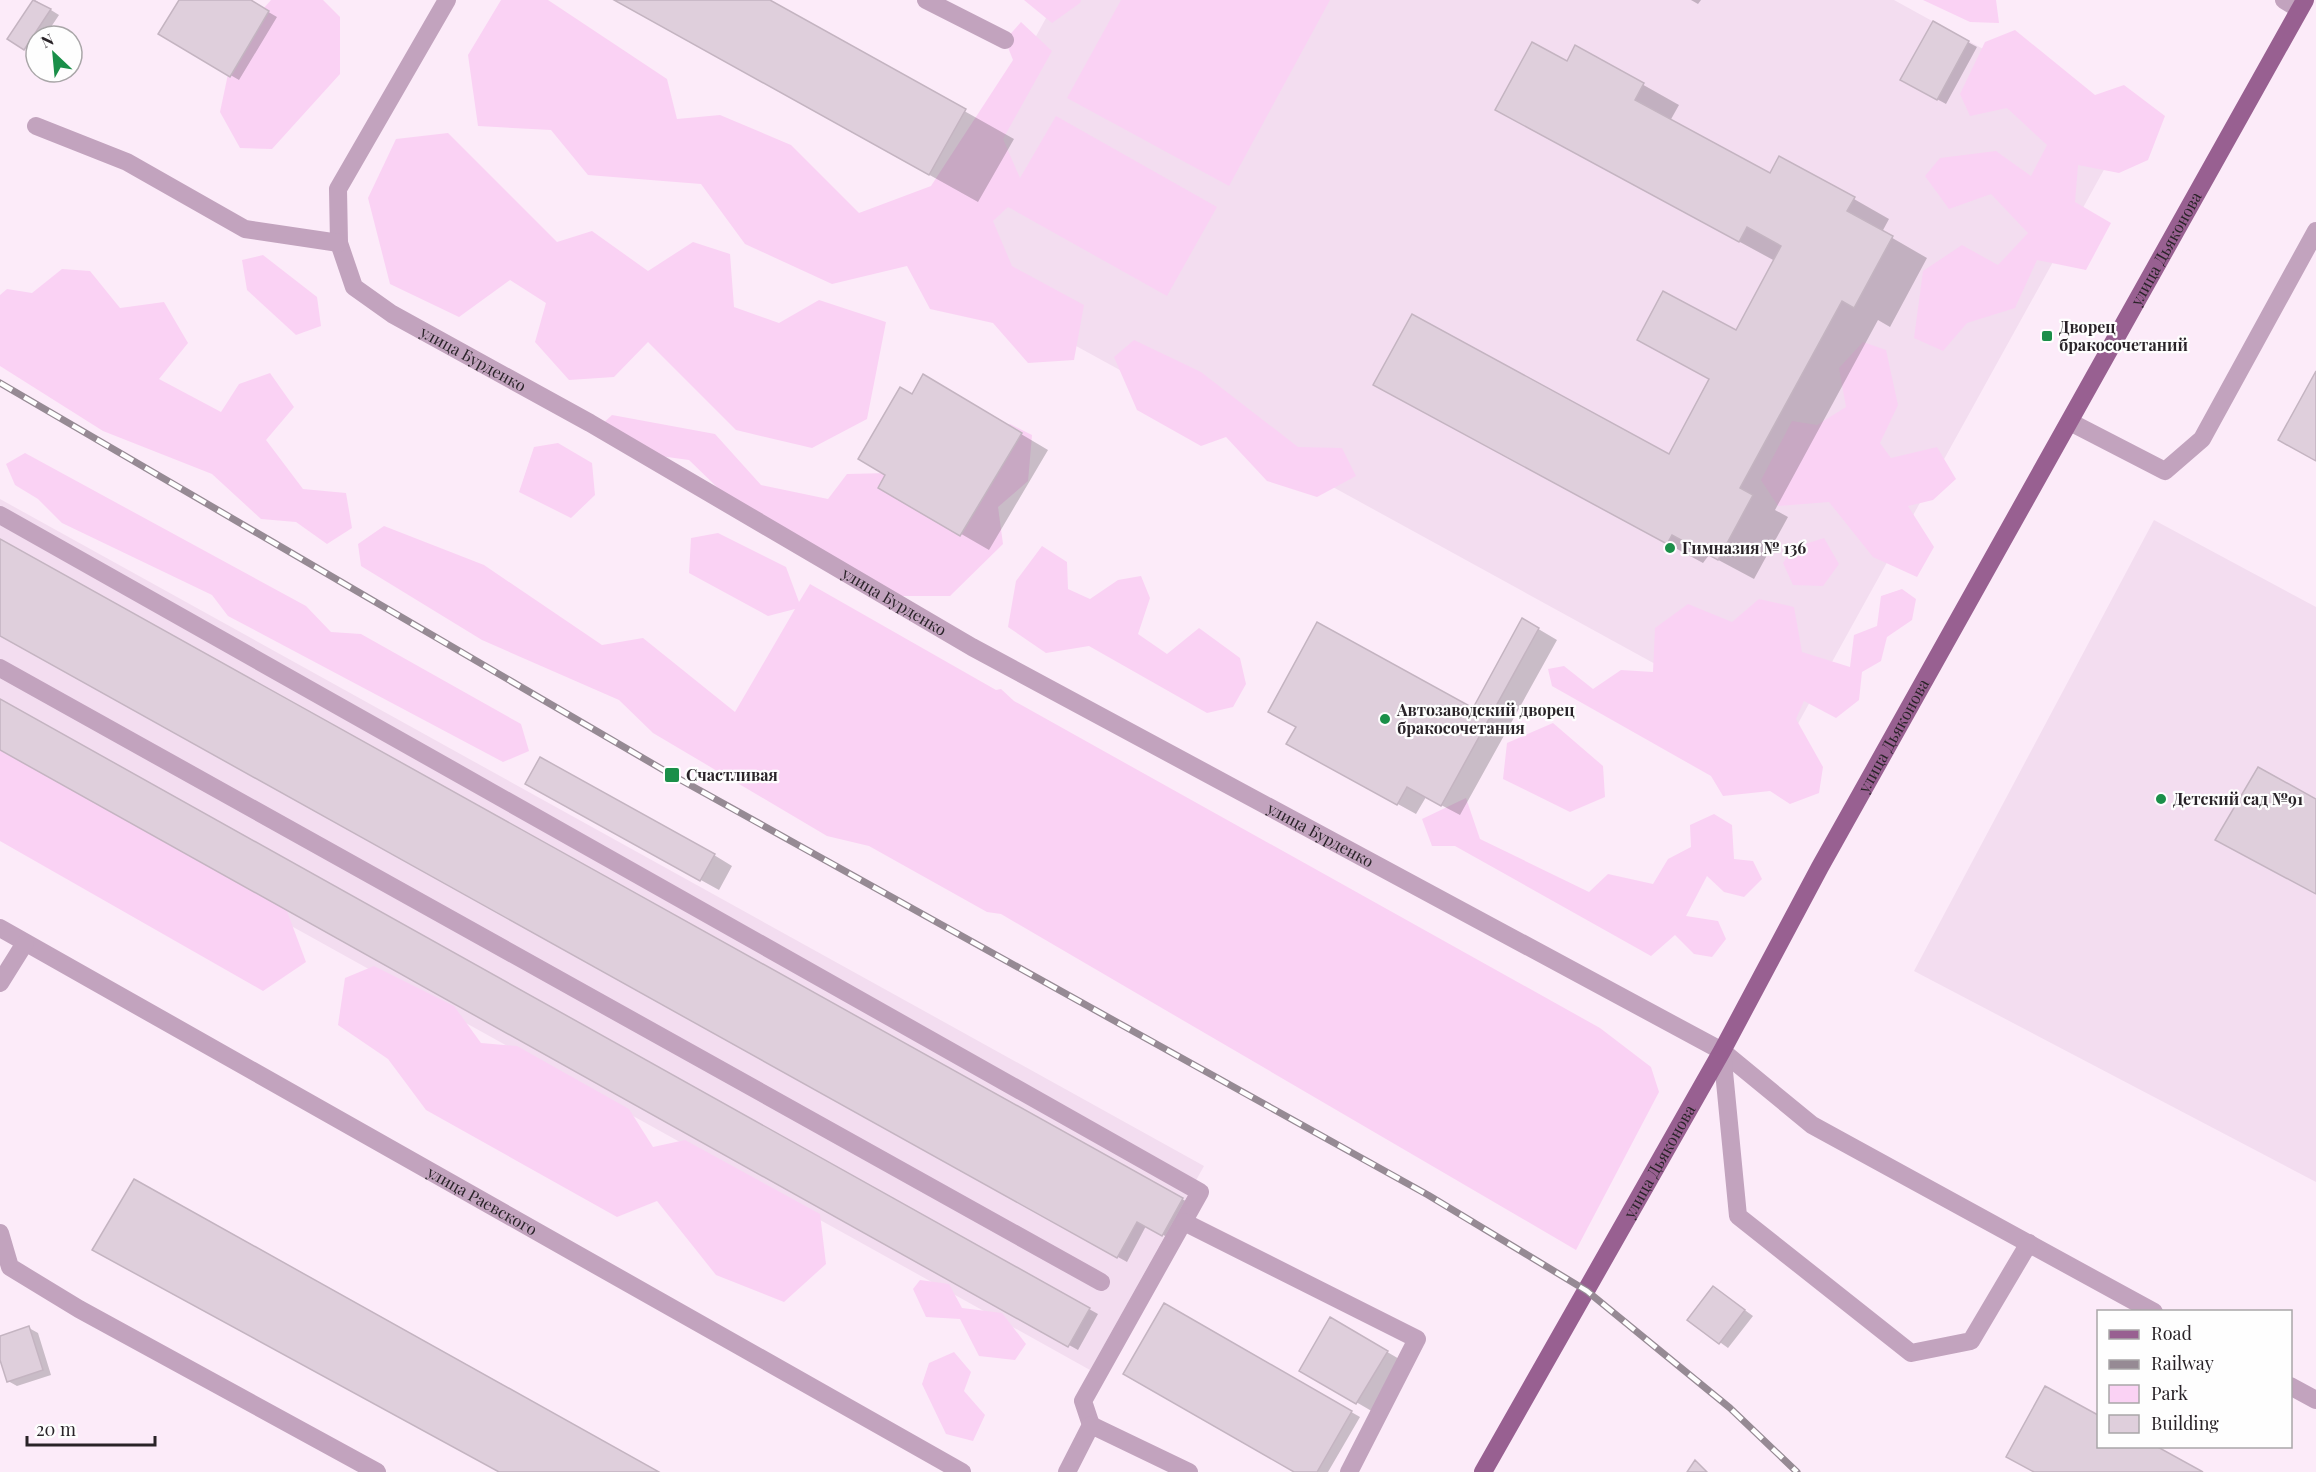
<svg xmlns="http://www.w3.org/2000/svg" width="2316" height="1472" font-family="'Playfair Display',serif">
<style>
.built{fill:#f3ddf0}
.green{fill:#fad2f4}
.shadow{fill:#0003}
.building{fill:#dfcfdc;stroke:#c4b4c1;stroke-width:1.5}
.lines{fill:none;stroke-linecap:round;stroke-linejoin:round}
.minor{stroke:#c2a3be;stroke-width:18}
.major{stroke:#986091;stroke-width:18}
.rail-casing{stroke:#968a94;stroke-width:7}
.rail{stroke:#fefefe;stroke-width:4.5;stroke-dasharray:14;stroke-linecap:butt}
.poi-dot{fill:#1a8f49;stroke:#fefefe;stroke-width:2}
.labels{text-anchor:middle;stroke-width:4.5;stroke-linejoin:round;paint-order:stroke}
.street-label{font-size:16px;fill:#292328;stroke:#fefefe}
.poi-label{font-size:16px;font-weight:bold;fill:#292328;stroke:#fefefe;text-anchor:start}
</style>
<rect width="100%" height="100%" fill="#fcebf9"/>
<path class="built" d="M 1056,0 L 1894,0 L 2127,128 L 1790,738 L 914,257 Z
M 0,499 L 1204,1166 L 1090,1370 L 0,764 Z
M 2154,520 L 2316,607 L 2316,1182 L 1914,971 Z"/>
<path class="green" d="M 271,0 L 323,0 L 340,17 L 340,74 L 272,149 L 240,148 L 220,112 L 235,41 Z
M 501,0 L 548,0 L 667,79 L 677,119 L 720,115 L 791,145 L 859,213 L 931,186 L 1013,60 L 1005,40 L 1021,22 L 1052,51 L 1003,139 L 1020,178 L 1056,116 L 1217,207 L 1167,296 L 1008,207 L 993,221 L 1012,266 L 1084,305 L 1074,360 L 1028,363 L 993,323 L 930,309 L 907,266 L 832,284 L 745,244 L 701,184 L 588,175 L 551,130 L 478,126 L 468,55 Z
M 1024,0 L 1081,0 L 1080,3 L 1052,23 Z
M 1121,0 L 1330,0 L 1229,186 L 1067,98 Z
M 1923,0 L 1996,0 L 1999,23 L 1970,22 Z
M 2015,30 L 2095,95 L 2124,85 L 2165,116 L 2148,160 L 2119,173 L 2078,165 L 2075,202 L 2111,223 L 2086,270 L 2037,260 L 2015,308 L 1967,323 L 1943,351 L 1914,338 L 1923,271 L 1962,245 L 1998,265 L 2028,233 L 1991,194 L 1949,209 L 1925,176 L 1940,158 L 1996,151 L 2031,176 L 2047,145 L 2007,108 L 1970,116 L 1960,94 L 1985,42 Z
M 448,133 L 557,242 L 592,231 L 648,271 L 693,242 L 730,254 L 734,307 L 779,323 L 819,300 L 886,322 L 867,419 L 812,448 L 736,430 L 648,342 L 614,377 L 569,380 L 535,342 L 546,303 L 510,280 L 459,317 L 390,284 L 368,198 L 396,139 Z
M 263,255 L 317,297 L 321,326 L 296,335 L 247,290 L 242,260 Z
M 62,269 L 90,271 L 120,308 L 164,302 L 188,343 L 159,379 L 221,412 L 239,384 L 270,373 L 294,407 L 266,440 L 303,489 L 346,493 L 352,528 L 327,544 L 296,522 L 261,519 L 212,474 L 103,431 L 0,366 L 0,295 L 7,289 L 32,293 Z
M 1134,340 L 1201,372 L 1298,447 L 1342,448 L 1356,476 L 1317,497 L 1267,481 L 1226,437 L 1201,446 L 1137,410 L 1114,357 Z
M 1863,342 L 1886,350 L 1898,405 L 1880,443 L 1891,458 L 1937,447 L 1956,479 L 1933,500 L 1908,506 L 1934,547 L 1917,577 L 1873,557 L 1829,502 L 1778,506 L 1761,480 L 1792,421 L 1817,425 L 1846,407 L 1839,368 Z
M 612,415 L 715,434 L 761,485 L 828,499 L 847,474 L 889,473 L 977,443 L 1010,424 L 1032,435 L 1028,481 L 998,507 L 1003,544 L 950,596 L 899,596 L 753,522 L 689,460 L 631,452 L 598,428 Z
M 558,443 L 592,463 L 595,495 L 571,518 L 519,492 L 534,447 Z
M 25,453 L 306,606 L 331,632 L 361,634 L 521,724 L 529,751 L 503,762 L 228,616 L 212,595 L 62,523 L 38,499 L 15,485 L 6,464 Z
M 384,526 L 484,565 L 602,645 L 643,638 L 735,712 L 795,609 L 768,616 L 689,573 L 691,538 L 718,533 L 786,567 L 799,602 L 810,584 L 996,690 L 1001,689 L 1014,701 L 1600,1028 L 1651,1067 L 1659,1092 L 1576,1250 L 1001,914 L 987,912 L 869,846 L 827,836 L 653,733 L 619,700 L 482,640 L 361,566 L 358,544 Z
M 1824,538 L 1839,564 L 1823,586 L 1793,585 L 1783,563 L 1793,548 Z
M 1042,546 L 1067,562 L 1068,589 L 1090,599 L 1118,580 L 1141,576 L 1150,598 L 1138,634 L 1167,654 L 1199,628 L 1240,658 L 1246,684 L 1233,707 L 1207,713 L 1089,646 L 1046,653 L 1008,627 L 1016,581 Z
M 1902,589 L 1916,599 L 1912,620 L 1887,637 L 1881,661 L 1862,672 L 1859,700 L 1836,718 L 1804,701 L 1796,719 L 1823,767 L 1819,793 L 1790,804 L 1770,791 L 1723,796 L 1711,776 L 1552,686 L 1548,669 L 1564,666 L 1593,689 L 1621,670 L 1653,672 L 1655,628 L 1688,604 L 1732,622 L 1759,599 L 1794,607 L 1802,652 L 1850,667 L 1854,635 L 1877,626 L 1881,596 Z
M 1553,723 L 1603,766 L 1605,797 L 1570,812 L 1503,779 L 1507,743 Z
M 0,744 L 285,906 L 306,962 L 263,991 L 0,841 Z
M 1466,798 L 1480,839 L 1589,892 L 1608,874 L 1653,884 L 1668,859 L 1691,847 L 1690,825 L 1714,814 L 1732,825 L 1734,859 L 1753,861 L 1762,879 L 1744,897 L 1724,892 L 1707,876 L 1686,916 L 1718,921 L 1726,939 L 1712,957 L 1694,954 L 1675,935 L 1651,956 L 1455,846 L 1432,846 L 1422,819 Z
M 374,966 L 454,1006 L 481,1043 L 517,1046 L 629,1109 L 653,1147 L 685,1140 L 820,1214 L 826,1264 L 784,1302 L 716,1275 L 657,1201 L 617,1217 L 426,1110 L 388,1059 L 338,1025 L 345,978 Z
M 920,1280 L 949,1284 L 962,1308 L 1002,1313 L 1026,1344 L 1015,1360 L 979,1356 L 960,1319 L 926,1317 L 913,1289 Z
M 954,1352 L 971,1372 L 964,1391 L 985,1415 L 973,1441 L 946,1434 L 922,1384 L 929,1363 Z"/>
<path class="shadow" d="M 35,0 L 59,15 L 45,36 L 36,36 L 36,49 L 33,53 L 9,38 Z
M 180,0 L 248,0 L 277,17 L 239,80 L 160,34 Z
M 616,0 L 767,0 L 1014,139 L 978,202 Z
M 1691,0 L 1701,0 L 1698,4 Z
M 1933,23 L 1977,47 L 1946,104 L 1902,80 Z
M 1576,47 L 1679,105 L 1670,121 L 1770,176 L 1854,199 L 1889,219 L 1882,232 L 1927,258 L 1890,327 L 1878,320 L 1775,510 L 1788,517 L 1754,579 L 1709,555 L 1703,563 L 1411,405 L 1669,456 L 1775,261 L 1497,110 L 1567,63 Z
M 923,376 L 1048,450 L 989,550 L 880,487 L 887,475 L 912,396 Z
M 0,541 L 1191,1204 L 1171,1239 L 1146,1226 L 1127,1262 L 0,635 Z
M 1523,620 L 1557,640 L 1460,815 L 1426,797 L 1416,814 L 1307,754 L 1474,710 Z
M 0,701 L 1098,1314 L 1078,1350 L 0,749 Z
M 545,794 L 714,855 L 732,866 L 719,890 Z
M 1714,1288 L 1753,1316 L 1728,1348 L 1689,1320 Z
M 1164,1305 L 1360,1417 L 1328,1472 L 1297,1472 Z
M 1331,1319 L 1406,1363 L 1375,1413 L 1301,1370 Z
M 29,1328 L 38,1333 L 51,1375 L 17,1386 L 8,1381 L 0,1355 L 0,1337 Z"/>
<path class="building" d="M 33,0 L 51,9 L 24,50 L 7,39 Z
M 179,0 L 251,0 L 269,11 L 230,77 L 158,34 Z
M 614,0 L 770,0 L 966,109 L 929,175 Z
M 1933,21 L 1969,41 L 1937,100 L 1900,80 Z
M 1532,42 L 1567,61 L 1575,45 L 1644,83 L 1635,100 L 1770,173 L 1779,156 L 1855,197 L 1847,211 L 1893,236 L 1854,308 L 1842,301 L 1740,488 L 1753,495 L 1718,560 L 1672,535 L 1667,544 L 1373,385 L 1412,314 L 1669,454 L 1709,379 L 1637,340 L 1663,291 L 1736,330 L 1781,246 L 1747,227 L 1739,242 L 1495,110 Z
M 2316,371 L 2316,461 L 2278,440 Z
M 923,374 L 1022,433 L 960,536 L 878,488 L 885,475 L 858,459 L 900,387 L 912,394 Z
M 0,539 L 1183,1198 L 1162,1236 L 1137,1222 L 1117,1258 L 0,636 Z
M 1522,618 L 1539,628 L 1441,806 L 1407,787 L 1397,805 L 1286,744 L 1296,727 L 1268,712 L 1317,622 L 1473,708 Z
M 0,699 L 1090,1308 L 1068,1347 L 0,750 Z
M 540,757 L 715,854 L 700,881 L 525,784 Z
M 2258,767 L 2316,799 L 2316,894 L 2215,840 Z
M 134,1179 L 659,1472 L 499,1472 L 92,1250 Z
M 1713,1286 L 1745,1310 L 1719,1344 L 1687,1320 Z
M 1164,1303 L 1352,1411 L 1317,1472 L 1294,1472 L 1123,1374 Z
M 1330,1317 L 1388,1351 L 1356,1404 L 1299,1371 Z
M 29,1326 L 43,1370 L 7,1382 L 0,1360 L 0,1336 Z
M 2045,1386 L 2098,1415 L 2098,1446 L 2156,1446 L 2203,1472 L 2034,1472 L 2006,1457 Z
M 1695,1460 L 1707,1472 L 1687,1472 Z"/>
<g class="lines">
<g class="minor">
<path id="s1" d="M 447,0 L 338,189 L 339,243 L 354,287 L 392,314 L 590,423 L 972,647 L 1722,1051 L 1812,1125 L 2154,1312"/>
<path d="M 926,0 L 1005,40"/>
<path d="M 2284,0 L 2299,9"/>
<path d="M 36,126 L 127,162 L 245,229 L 339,243"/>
<path d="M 2070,422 L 2165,471 L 2202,439 L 2316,231"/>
<path d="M 0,515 L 1200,1192 L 1083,1401 L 1091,1425"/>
<path d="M 0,668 L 1101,1282"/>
<path id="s2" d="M 0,928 L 962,1472"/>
<path d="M 0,983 L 25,943"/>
<path d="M 1722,1051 L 1738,1216 L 1911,1353 L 1971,1341 L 2029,1243"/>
<path d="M 1184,1222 L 1417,1339 L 1349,1472"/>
<path d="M 0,1233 L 10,1267 L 79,1309 L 377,1472"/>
<path d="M 2290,1386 L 2316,1400"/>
<path d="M 1067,1472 L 1091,1425 L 1189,1472"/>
</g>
<path class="major" id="s3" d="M 1483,1472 L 1722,1051 L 1820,867 L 2305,0"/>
<defs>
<path id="rail" d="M 0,383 L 672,775 L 1428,1195 L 1587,1291 L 1730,1408 L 1797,1472"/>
</defs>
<use href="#rail" class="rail-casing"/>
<use href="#rail" class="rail"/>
</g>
<g class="poi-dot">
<rect x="2041" y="330" width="12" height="12" rx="3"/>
<circle cx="1670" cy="548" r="6"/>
<circle cx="1385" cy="719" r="6"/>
<rect x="664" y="767" width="16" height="16" rx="3"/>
<circle cx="2161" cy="799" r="6"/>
</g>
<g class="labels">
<g class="street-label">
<text dy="6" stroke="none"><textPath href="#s3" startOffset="1401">улица Дьяконова</textPath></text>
<text dy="6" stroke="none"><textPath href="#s1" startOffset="458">улица Бурденко</textPath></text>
<text dy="6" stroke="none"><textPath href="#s1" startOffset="944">улица Бурденко</textPath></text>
<text dy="6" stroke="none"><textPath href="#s3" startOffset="843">улица Дьяконова</textPath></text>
<text dy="6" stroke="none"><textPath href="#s1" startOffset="1430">улица Бурденко</textPath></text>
<text dy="6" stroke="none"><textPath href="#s3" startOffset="357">улица Дьяконова</textPath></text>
<text dy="6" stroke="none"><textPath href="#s2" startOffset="554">улица Раевского</textPath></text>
</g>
<g class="poi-label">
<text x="2059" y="333">Дворец<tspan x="2059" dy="18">бракосочетаний</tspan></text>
<text x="1682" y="554">Гимназия № 136</text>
<text x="1397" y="716">Автозаводский дворец<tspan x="1397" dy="18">бракосочетания</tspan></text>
<text x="686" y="781">Счастливая</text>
<text x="2173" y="805">Детский сад №91</text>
</g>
</g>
<rect x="2097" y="1310" width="195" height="138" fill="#fefefe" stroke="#a9a6a8" stroke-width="1.5"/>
<rect x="2109" y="1330" width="30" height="9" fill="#986091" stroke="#a9a6a8" stroke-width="1.5"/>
<text x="2151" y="1340" font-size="18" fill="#292328">Road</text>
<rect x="2109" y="1360" width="30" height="9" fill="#968a94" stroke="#a9a6a8" stroke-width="1.5"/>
<text x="2151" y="1370" font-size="18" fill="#292328">Railway</text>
<rect x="2109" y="1385" width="30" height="18" fill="#fad2f4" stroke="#a9a6a8" stroke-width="1.5"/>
<text x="2151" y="1400" font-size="18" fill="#292328">Park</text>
<rect x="2109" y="1415" width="30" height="18" fill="#dfcfdc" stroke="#a9a6a8" stroke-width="1.5"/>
<text x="2151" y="1430" font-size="18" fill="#292328">Building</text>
<g transform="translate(54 54) rotate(334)"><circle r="28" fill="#fefefe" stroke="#a9a6a8" stroke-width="1.5"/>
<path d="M0-4.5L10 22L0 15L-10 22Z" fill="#1a8f49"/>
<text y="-9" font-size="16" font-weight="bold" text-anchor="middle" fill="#292328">N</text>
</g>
<path d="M27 1436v9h128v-9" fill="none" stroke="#292328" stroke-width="3"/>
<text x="36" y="1436" font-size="18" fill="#292328" stroke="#fefefe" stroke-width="4.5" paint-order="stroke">20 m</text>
</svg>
